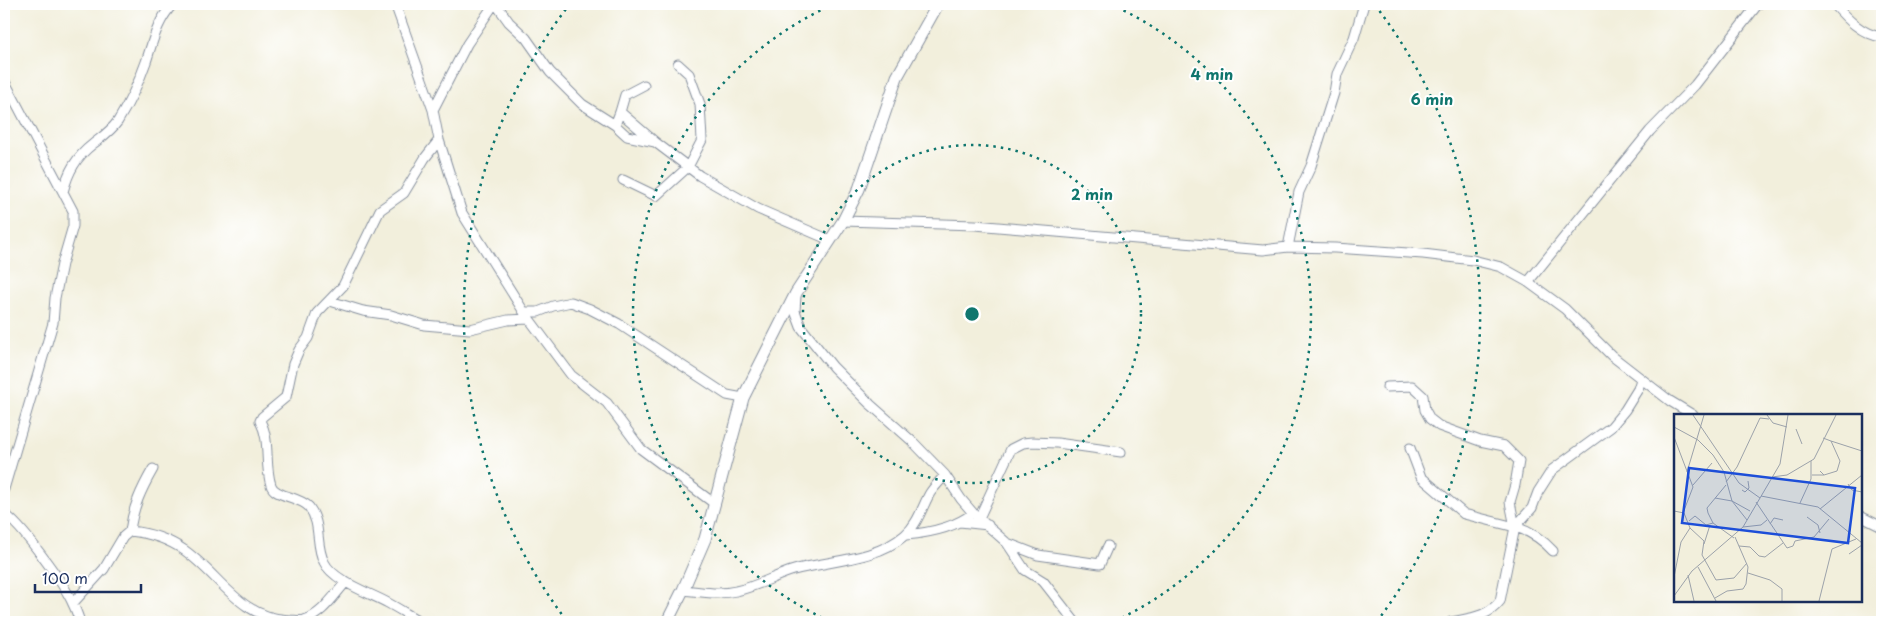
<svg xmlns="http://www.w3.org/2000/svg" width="1886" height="626" font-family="'Playpen Sans',sans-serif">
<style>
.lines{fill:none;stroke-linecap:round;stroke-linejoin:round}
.minor-casing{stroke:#868f9d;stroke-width:11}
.tertiary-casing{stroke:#868f9d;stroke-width:13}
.minor{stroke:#fff;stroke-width:9}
.tertiary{stroke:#fff;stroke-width:11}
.ring{fill:none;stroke:#0f766e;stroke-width:2.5;stroke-dasharray:2.5 5}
.inset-road{fill:none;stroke:#9ca2aa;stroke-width:1}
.view{fill:#1d4ed8;fill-opacity:0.15;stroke:#1d4ed8;stroke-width:2.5}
.inset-edge{fill:none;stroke:#1b2f5e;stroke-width:2.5}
.centre{fill:#0f766e;stroke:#fff;stroke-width:2.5}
.ring-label{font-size:15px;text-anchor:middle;font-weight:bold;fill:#0f766e;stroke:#fff;stroke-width:4;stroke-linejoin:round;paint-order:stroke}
</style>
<rect width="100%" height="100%" fill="#fff"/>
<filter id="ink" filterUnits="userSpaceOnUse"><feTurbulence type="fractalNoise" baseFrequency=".02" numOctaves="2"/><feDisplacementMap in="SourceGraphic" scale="10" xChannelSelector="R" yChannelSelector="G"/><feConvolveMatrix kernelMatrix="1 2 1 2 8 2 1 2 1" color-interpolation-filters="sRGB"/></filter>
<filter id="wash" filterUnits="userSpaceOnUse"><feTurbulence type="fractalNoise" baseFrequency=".0096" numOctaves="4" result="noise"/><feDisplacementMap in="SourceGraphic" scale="20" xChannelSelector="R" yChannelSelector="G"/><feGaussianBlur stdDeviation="1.12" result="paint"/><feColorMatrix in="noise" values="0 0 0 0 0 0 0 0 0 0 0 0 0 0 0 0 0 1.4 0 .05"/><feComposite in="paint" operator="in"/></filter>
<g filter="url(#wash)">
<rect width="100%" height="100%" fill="#f2efdc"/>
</g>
<g filter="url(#ink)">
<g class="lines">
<defs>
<path id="minor" d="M 395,4 L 433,110 L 439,140 L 462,213 L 524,312 L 571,375 L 607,403 L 641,449 L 715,504
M 496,4 L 509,22 L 526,38 L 550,72 L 582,104 L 615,125 L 627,136 L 655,142 L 700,176 L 758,209 L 830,240
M 1834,4 C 1846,18 1862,35 1882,37
M 4,80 L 73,211 L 73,226 L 62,264 L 55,298 L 53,323 L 4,489
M 433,110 L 467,44 L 494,4
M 620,112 L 655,142
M 615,125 L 620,112 L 625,95 L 644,85
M 623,180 L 656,196 L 688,167 L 702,140 L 700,104 L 689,74 L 678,64
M 63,192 C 68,172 76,157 93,144 C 102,137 111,131 118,121 C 129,103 139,82 146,62 C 153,41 157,21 173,4
M 843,221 L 975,225 L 1263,250 L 1288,247 L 1335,248 L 1423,254 L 1473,260 L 1501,267 L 1528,282 L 1565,309 L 1612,356 L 1670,401 L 1693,415
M 1288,247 L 1299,192 L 1311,166 L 1334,93 L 1337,74 L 1354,38 L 1364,4
M 1528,282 L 1650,131 L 1695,85 L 1758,4
M 796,296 L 795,311 L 801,327 L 833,367 L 870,404 L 913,442 L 945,475 L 961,499 L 973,513 L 1007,543 L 1025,570 L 1043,581 L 1075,622
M 330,301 L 363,311 L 391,315 L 424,325 L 470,329 L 508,320 L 529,319
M 524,312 L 538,312 L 553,306 L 571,302 L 590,309 L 619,324 L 727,395 L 743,398
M 1387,387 L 1412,386 L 1423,396 L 1425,410 L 1430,419 L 1439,426 L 1480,441 L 1504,446 L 1519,461 L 1515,485 L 1510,502 L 1515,527 C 1530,531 1543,540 1553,551
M 1410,448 L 1421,477 L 1464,514 L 1515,527
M 4,514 C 20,523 65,585 73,604 C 76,610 78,616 80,622
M 1860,516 L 1882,527
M 979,518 L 1011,449 L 1023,443 L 1032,442 L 1057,443 L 1121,452
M 960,522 L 988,525
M 130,531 C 133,507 141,490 153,469
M 906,535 C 928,533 955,528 973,513
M 1007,543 L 1038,555 L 1100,564 L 1108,546
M 683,590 C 701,592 719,595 736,591 C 756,587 774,576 794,570 C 830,560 875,561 905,535 C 918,524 922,507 930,493 C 934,487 940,481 945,475
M 73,603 L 104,569 L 123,537 L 130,531 C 149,533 168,539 184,550 C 220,575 239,618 289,620 C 294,620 300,621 304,620 C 322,615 334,595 346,582
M 421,622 C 410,616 399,609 388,603 C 370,593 333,581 324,562 C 315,545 322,524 309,507 C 299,496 274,497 271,485 C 264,464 271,441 260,421 L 262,417 L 286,397 L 293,364 L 299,350 L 308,338 L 317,313 L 343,286 L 380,210 L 404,193 L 425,158 L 439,140
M 1451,622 C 1470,618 1488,617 1500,601 L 1515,527 L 1532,508 L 1538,492 L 1552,470 L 1611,427 L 1625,410 L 1638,389 L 1641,379"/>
<path id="tertiary" d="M 667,622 L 683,590 L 705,539 L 743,398 L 796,293 L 843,221 L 859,189 L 897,77 L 938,4"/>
</defs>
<use href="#minor" class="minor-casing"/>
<use href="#tertiary" class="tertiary-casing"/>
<use href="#minor" class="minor"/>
<use href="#tertiary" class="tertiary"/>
</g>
</g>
<g class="ring">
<circle cx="972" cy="314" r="169"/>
<path d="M829 621A339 339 0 0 1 834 4M1110 4A339 339 0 0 1 1115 621"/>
<path d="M566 620A508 508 0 0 1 569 5M1375 5A508 508 0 0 1 1378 620"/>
</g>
<g transform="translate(1674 414)">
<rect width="188" height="188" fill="#f2efdc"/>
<path class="inset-road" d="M 19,1 L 65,69 L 86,84M 93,1 L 99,9 L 113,13M 0,13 L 24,26 L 39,41 L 50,58 L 58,87 L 73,106M 122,15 L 128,30M 0,23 L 19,73 L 9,99M 149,24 L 157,27 L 166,47 L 163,57 L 150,61M 157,27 L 188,37M 13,58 L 30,1M 138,61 L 150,61 L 146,57M 98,63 L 113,61 L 140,45 L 162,1M 52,68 L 63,53 L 86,4 L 95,5M 174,70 L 178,76 L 188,78M 19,71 L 38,49M 52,71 L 33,94 L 34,99 L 39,109 L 60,124M 68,76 L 71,78 L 75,74 L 74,67M 87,82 L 144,93 L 188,129M 41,84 L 58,87M 58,87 L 76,97M 82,88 L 113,134 L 119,132 L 121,127 L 140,123 L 155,105M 126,89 L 137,65 L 137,47M 146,95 L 188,61M 0,97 L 10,99 L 16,114 L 30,127 L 28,141 L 42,166 L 60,164 L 73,149M 133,103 L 144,111 L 146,119M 15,107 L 21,102 L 32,111 L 39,109M 96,110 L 100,104 L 109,106M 69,113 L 87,111 L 93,106M 30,130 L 36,111M 65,132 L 76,133 L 85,142 L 91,143 L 109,129M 175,140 L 188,131M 24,153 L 42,187M 74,159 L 96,166 L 108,175 L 108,187M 14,161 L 20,187M 0,163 L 7,128 L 16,114M 0,182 L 18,157 L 69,113 L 106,50 L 114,1M 41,184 L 53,177 L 69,175 L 72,170 L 74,153 L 61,123M 145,187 L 158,135 L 182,125"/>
<path class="view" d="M 15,54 L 181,74 L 174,129 L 8,109 Z"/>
<rect width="188" height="188" class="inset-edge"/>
</g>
<circle cx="972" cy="314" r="8" class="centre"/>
<g class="ring-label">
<text x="1212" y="80">4 min</text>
<text x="1432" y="105">6 min</text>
<text x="1092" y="200">2 min</text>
</g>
<rect width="1886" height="626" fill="none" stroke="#fff" stroke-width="20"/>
<path d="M35 584v8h106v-8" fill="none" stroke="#1b2f5e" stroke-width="2.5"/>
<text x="42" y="584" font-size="15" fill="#1b2f5e" stroke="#ffffff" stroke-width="4" paint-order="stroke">100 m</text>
</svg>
